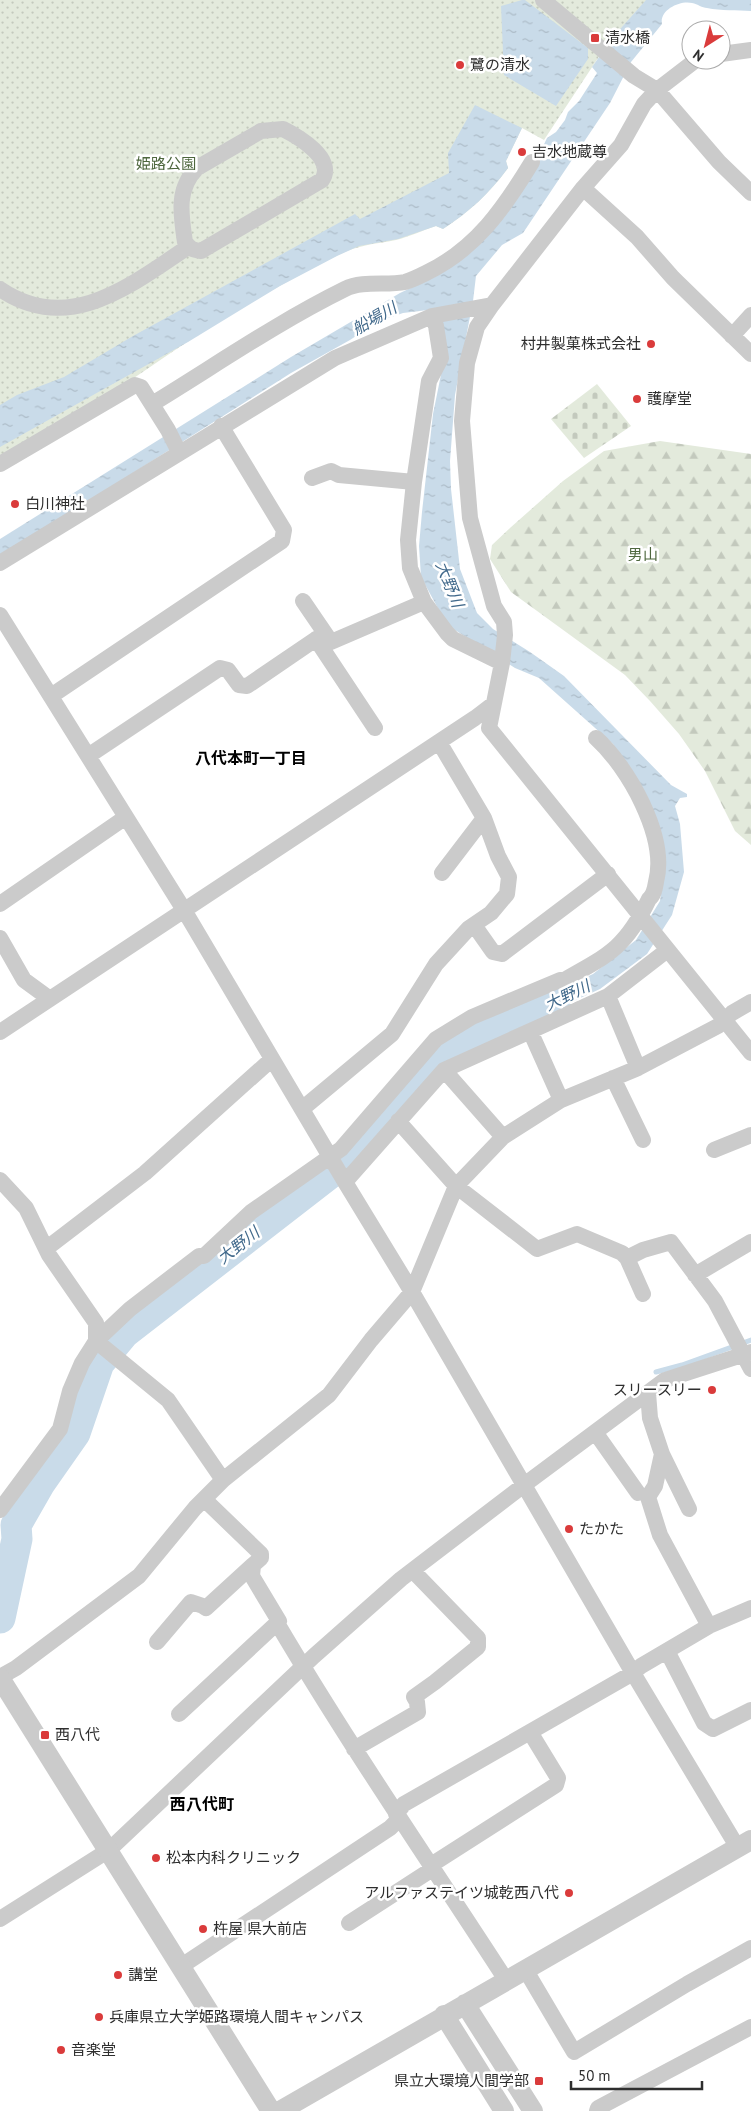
<svg xmlns="http://www.w3.org/2000/svg" width="751" height="2111" font-family="'PT Sans','Noto Sans JP',sans-serif">
<style>
.forest{fill:url(#forest-firs)}
.cemetery{fill:url(#cemetery-stones)}
.park{fill:url(#park-dots)}
.water{fill:url(#water-ripples)}
.lines{fill:none;stroke-linecap:round;stroke-linejoin:round}
.stream{stroke:#c9dbe9;stroke-width:5}
.river{stroke:#c9dbe9;stroke-width:31}
.minor{stroke:#cbcbcb;stroke-width:16}
.tertiary{stroke:#cbcbcb;stroke-width:20}
.poi-dot{fill:#da3b3b;stroke:#fff;stroke-width:2}
.labels{text-anchor:middle;stroke-width:5;stroke-linejoin:round;paint-order:stroke}
.poi-label{font-size:15px;fill:#2e2e2e;stroke:#fff;text-anchor:start}
.park-label{font-size:15px;fill:#4e673e;stroke:#fff}
.water-label{font-size:16px;font-style:italic;fill:#41698b;stroke:#fff}
.neighbourhood-label{font-size:16px;font-weight:bold;fill:#000;stroke:#fff}
</style>
<defs>
<pattern id="forest-firs" width="22" height="20" patternUnits="userSpaceOnUse" patternTransform="scale(1.25)"><rect width="22" height="20" fill="#e3eadc"/><path d="M5 1l3.5 6h-7zM16 11l3.5 6h-7z" fill="#c3c9bd"/></pattern>
<pattern id="cemetery-stones" width="16" height="16" patternUnits="userSpaceOnUse" patternTransform="scale(1.25)"><rect width="16" height="16" fill="#e3eadc"/><path d="M2 7V4a2 2 0 0 1 4 0v3zM10 15v-3a2 2 0 0 1 4 0v3z" fill="#c3c9bd"/></pattern>
<pattern id="park-dots" width="8" height="8" patternUnits="userSpaceOnUse" patternTransform="scale(1.25)"><rect width="8" height="8" fill="#e3eadc"/><path d="M2 2h.1M6 6h.1" fill="none" stroke="#c3c9bd" stroke-width="1.8" stroke-linecap="round"/></pattern>
<pattern id="water-ripples" width="26" height="14" patternUnits="userSpaceOnUse" patternTransform="scale(1.25)"><rect width="26" height="14" fill="#c9dbe9"/><path d="M2 4q2-2 4 0t4 0M15 11q2-2 4 0t4 0" fill="none" stroke="#adbcc8"/></pattern>
</defs>
<rect width="100%" height="100%" fill="#fff"/>
<path class="forest" d="M 660,441 L 751,454 L 751,845 L 735,831 L 705,771 L 679,734 L 650,701 L 625,675 L 511,592 L 490,559 L 492,545 L 510,528 L 563,481 L 604,451 Z"/>
<path class="cemetery" d="M 597,384 L 631,426 L 584,458 L 551,419 Z"/>
<path class="park" d="M 0,0 L 647,0 L 608,43 L 544,140 L 522,128 L 506,161 L 508,168 C 489,194 469,212 443,229 L 436,226 C 423,230 409,237 396,240 C 375,244 358,245 338,255 C 287,281 235,310 187,342 C 128,381 65,429 0,457 Z"/>
<path class="water" d="M 522,0 L 525,0 L 588,48 L 588,59 L 556,106 L 504,75 L 501,6 Z
M 646,0 L 751,0 L 751,11 C 737,10 721,11 707,8 C 702,8 698,4 692,3 C 680,0 659,10 662,24 L 631,62 L 610,103 L 523,233 L 502,245 L 476,276 L 473,301 L 455,395 L 450,461 L 451,489 L 460,569 L 477,613 L 493,629 L 530,652 L 564,676 L 671,785 L 687,794 L 687,797 L 680,798 L 675,806 L 680,824 L 684,872 L 672,915 L 647,954 L 600,989 L 523,1024 L 510,1012 L 593,974 L 636,940 L 660,901 L 663,878 L 629,770 L 613,744 L 539,678 L 515,668 L 447,625 L 421,577 L 419,546 L 422,512 L 433,414 L 446,350 L 436,309 L 403,313 L 377,322 L 350,340 L 291,373 L 0,557 L 0,539 L 291,357 L 400,293 L 438,275 L 528,178 L 547,138 L 556,132 L 565,120 L 568,112 L 579,101 L 597,73 L 592,67 L 614,36 Z
M 475,105 L 522,128 L 506,161 L 508,168 C 489,194 469,212 443,229 L 436,226 L 398,239 L 359,246 L 337,256 L 280,286 L 188,342 L 0,447 L 0,405 L 17,395 L 64,377 L 133,336 L 355,214 L 360,219 L 449,173 L 448,153 Z"/>
<g class="lines">
<path class="stream" d="M 656,1372 L 682,1365 L 751,1340"/>
<path class="river" d="M 0,1618 L 17,1539 L 16,1525 L 40,1483 L 75,1433 L 99,1363 L 124,1333 L 342,1164 L 393,1110 L 434,1059 L 459,1041 L 556,1002"/>
<path class="minor" d="M 543,0 L 634,76 L 657,90 L 719,162 L 751,193
M 721,54 L 751,50
M 696,60 L 657,90 L 644,104 L 621,145 L 583,188 L 492,305 L 477,327 L 467,363 L 462,421 L 470,518 L 494,606 L 504,622 L 505,635 L 502,663 L 489,728 L 751,1053
M 283,129 C 299,137 336,159 322,180 L 201,251 C 193,250 190,249 185,242 C 181,215 176,189 197,168 L 261,131 Z
M 583,188 L 637,237 L 673,278 L 751,354
M 0,289 C 69,336 131,285 188,247
M 432,316 L 436,326 L 441,358 L 429,381 L 414,482 L 408,540 L 410,568 L 424,602 L 447,633 L 453,639 L 502,663
M 732,336 L 751,315
M 152,404 C 216,365 278,322 345,289 C 363,280 387,286 405,282 C 412,280 420,276 426,273 C 476,249 504,208 532,162
M 0,464 L 135,385 L 141,387 L 168,430 L 179,452
M 312,478 L 331,471 L 339,475 L 414,482
M 0,563 L 335,358 L 432,316 L 492,305
M 303,601 L 331,642
M 0,615 L 184,910 L 345,1182 L 412,1292 L 633,1673 L 738,1848
M 316,639 L 375,728
M 51,696 L 282,541 L 284,530 L 221,426
M 88,756 L 220,668 L 228,670 L 239,685 L 247,686 L 316,639 L 331,642 L 424,602
M 442,873 L 484,818
M 0,904 L 126,817
M 474,925 L 493,952 L 502,954 L 608,874
M 0,938 L 24,980 L 50,999
M 608,996 L 638,1068
M 0,1032 L 475,718 L 492,705
M 531,1033 L 561,1100
M 444,1070 L 503,1137
M 613,1078 L 643,1140
M 302,1109 L 392,1034 L 436,964 L 469,928 L 491,913 L 507,894 L 509,877 L 498,856 L 484,818 L 439,742
M 398,1121 L 456,1186 L 537,1249 L 577,1234 L 622,1253 L 627,1258 L 643,1294
M 714,1150 L 751,1135
M 0,1180 L 26,1208 L 49,1255 L 96,1323 L 96,1341 L 168,1400 L 223,1480
M 345,1182 L 444,1070 L 608,996 L 661,955 L 667,949
M 47,1248 L 145,1173 L 272,1059
M 627,1258 L 643,1250 L 671,1242 L 715,1301 L 751,1369
M 695,1275 L 751,1242
M 648,1393 L 650,1418 L 662,1454 L 655,1486 L 648,1497 L 660,1535 L 709,1626
M 595,1432 L 638,1493
M 662,1454 L 689,1509
M 204,1499 L 261,1554 L 261,1558 L 253,1565 L 252,1576 L 279,1621 L 277,1623 C 349,1745 429,1861 506,1980
M 0,1510 L 60,1429 L 70,1391 L 82,1363 L 96,1341 L 130,1309 L 199,1256 L 204,1256 L 251,1212 L 341,1149 L 436,1039 L 472,1017 L 560,980 L 564,980 C 609,955 626,947 649,899 C 654,895 655,888 656,882 C 668,837 628,767 596,738
M 157,1642 L 191,1602 L 203,1606 L 206,1608 L 253,1565
M 667,1651 L 704,1723 L 713,1729 L 751,1710
M 0,1677 L 16,1668 L 139,1576 L 195,1508 L 223,1480 L 329,1395 L 371,1340 L 412,1292 L 456,1186 L 503,1137 L 561,1100 L 638,1068 L 718,1026 L 732,1013 L 751,1002
M 179,1714 L 277,1623
M 354,1749 L 418,1712 L 417,1702 L 414,1697 L 435,1682 L 478,1647 L 478,1638 L 413,1571
M 396,1814 L 404,1804 L 633,1673 L 641,1666 L 709,1626 L 751,1608
M 431,1865 L 556,1785 L 558,1778 L 530,1732
M 0,1919 L 109,1850 L 314,1656 L 401,1579 L 524,1485 L 665,1380 L 751,1352
M 349,1923 L 434,1868
M 180,1967 L 390,1828 L 399,1819
M 525,1969 L 574,2052 L 687,1984 L 751,1948
M 597,2111 L 598,2108 L 751,2027"/>
<path class="tertiary" d="M 0,1678 L 271,2111
M 465,2004 L 533,2111
M 444,2015 L 504,2111
M 280,2111 L 751,1840"/>
</g>
<g class="poi-dot">
<rect x="590" y="33" width="10" height="10" rx="2.5"/>
<circle cx="460" cy="65" r="5"/>
<circle cx="522" cy="152" r="5"/>
<circle cx="651" cy="344" r="5"/>
<circle cx="637" cy="399" r="5"/>
<circle cx="15" cy="504" r="5"/>
<circle cx="712" cy="1390" r="5"/>
<circle cx="569" cy="1529" r="5"/>
<rect x="40" y="1730" width="10" height="10" rx="2.5"/>
<circle cx="156" cy="1858" r="5"/>
<circle cx="569" cy="1893" r="5"/>
<circle cx="203" cy="1929" r="5"/>
<circle cx="118" cy="1975" r="5"/>
<circle cx="99" cy="2017" r="5"/>
<circle cx="61" cy="2050" r="5"/>
<rect x="534" y="2076" width="10" height="10" rx="2.5"/>
</g>
<g class="labels">
<g class="poi-label">
<text x="605" y="43">清水橋</text>
<text x="470" y="70">鷺の清水</text>
<text x="532" y="157">吉水地蔵尊</text>
<text x="641" y="349" text-anchor="end">村井製菓株式会社</text>
<text x="647" y="404">護摩堂</text>
<text x="25" y="509">白川神社</text>
<text x="702" y="1395" text-anchor="end">スリースリー</text>
<text x="579" y="1534">たかた</text>
<text x="55" y="1740">西八代</text>
<text x="166" y="1863">松本内科クリニック</text>
<text x="559" y="1898" text-anchor="end">アルファステイツ城乾西八代</text>
<text x="213" y="1934">杵屋 県大前店</text>
<text x="128" y="1980">講堂</text>
<text x="109" y="2022">兵庫県立大学姫路環境人間キャンパス</text>
<text x="71" y="2055">音楽堂</text>
<text x="529" y="2086" text-anchor="end">県立大環境人間学部</text>
</g>
<g class="park-label">
<text x="166" y="169">姫路公園</text>
<text x="643" y="560">男山</text>
</g>
<g class="water-label">
<text transform="translate(374 318) rotate(-30)" y="6">船場川</text>
<text transform="translate(450 584) rotate(68)" y="6">大野川</text>
<text transform="translate(567 995) rotate(-26)" y="6">大野川</text>
<text transform="translate(238 1245) rotate(-38)" y="6">大野川</text>
</g>
<g class="neighbourhood-label">
<text x="251" y="764">八代本町一丁目</text>
<text x="202" y="1810">西八代町</text>
</g>
</g>
<g transform="translate(706 45) rotate(216)"><circle r="24" fill="#ffffff" stroke="#ababab"/>
<path d="M0-4L9 19L0 12L-9 19Z" fill="#da3b3b"/>
<text y="-8" font-size="14" font-weight="bold" text-anchor="middle" fill="#2e2e2e">N</text>
</g>
<path d="M571 2081v8h131v-8" fill="none" stroke="#2e2e2e" stroke-width="2.5"/>
<text x="578" y="2081" font-size="15" fill="#2e2e2e" stroke="#ffffff" stroke-width="4" paint-order="stroke">50 m</text>
</svg>
